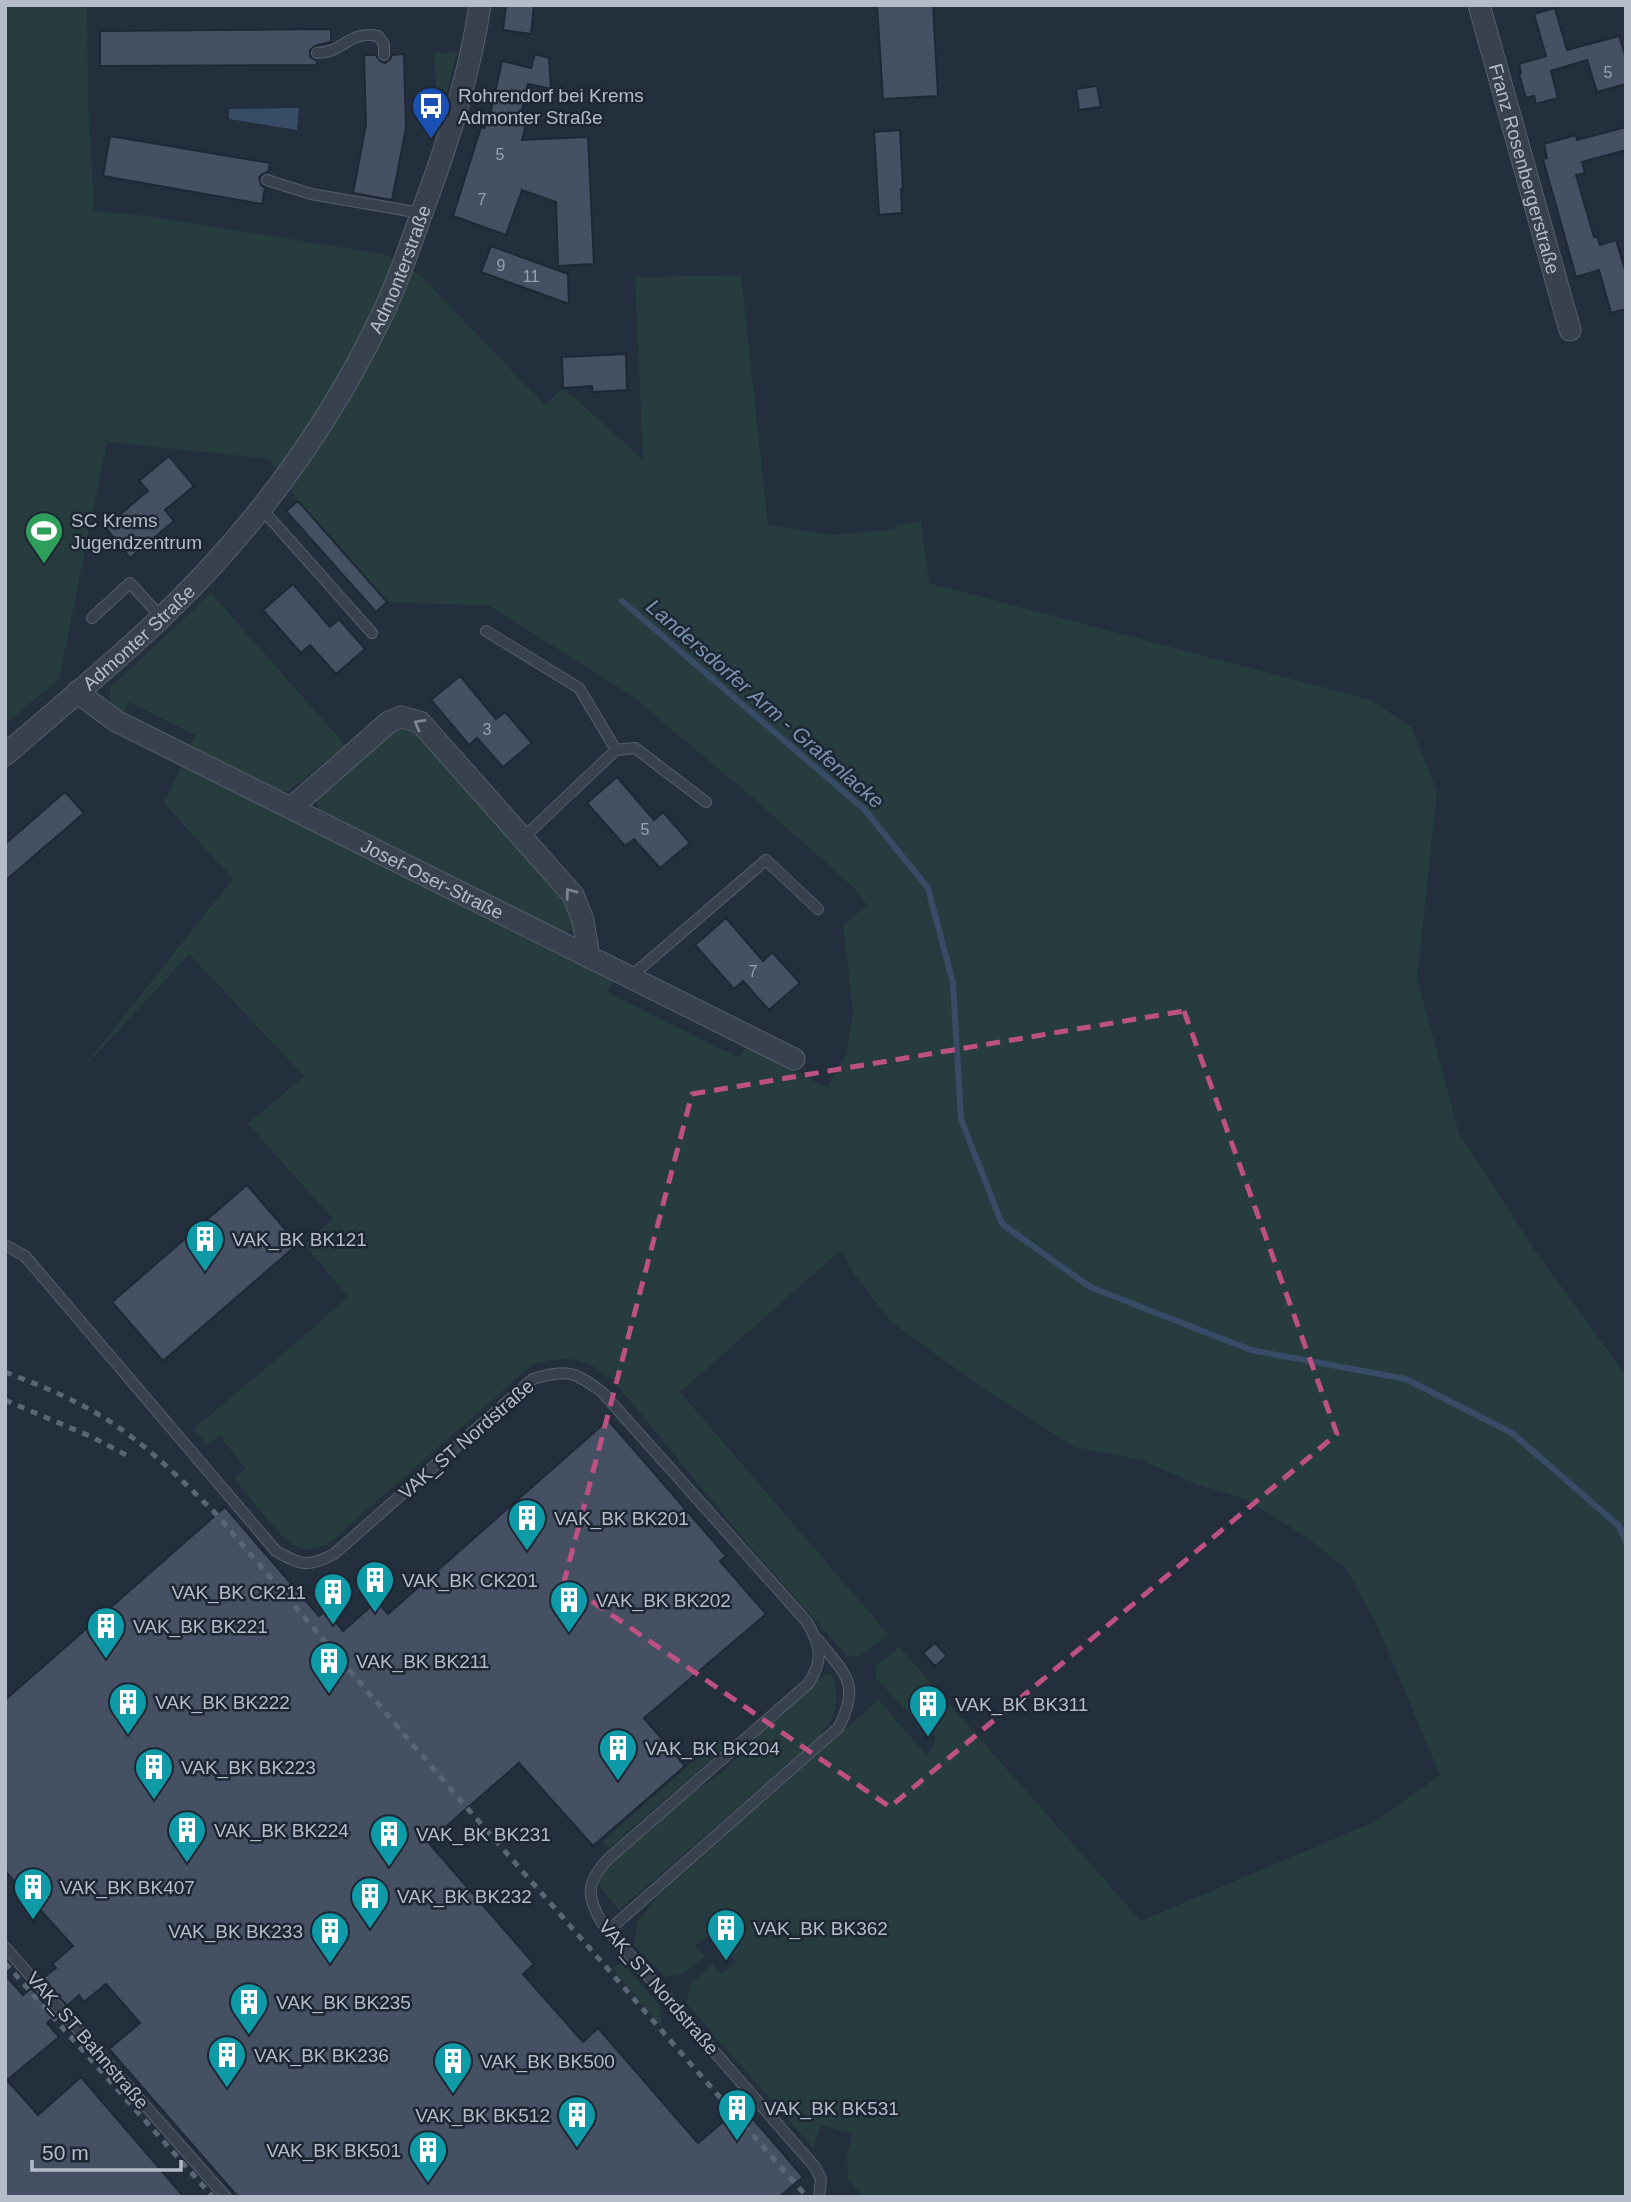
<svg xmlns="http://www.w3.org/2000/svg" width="1631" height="2202" font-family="Arial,sans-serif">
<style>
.green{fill:#263c3f}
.water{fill:#394c67}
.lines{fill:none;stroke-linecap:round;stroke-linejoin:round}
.stream{stroke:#394c67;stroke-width:6}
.building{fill:#455162;stroke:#1f2835;stroke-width:2}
.lane-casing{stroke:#565f6c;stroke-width:12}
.street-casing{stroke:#565f6c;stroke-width:23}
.lane{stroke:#38414e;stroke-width:10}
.street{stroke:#38414e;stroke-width:21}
.rail{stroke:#5a6575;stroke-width:5;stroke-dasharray:7 7;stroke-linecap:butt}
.oneway{stroke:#7c8592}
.marked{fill:none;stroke:#bd5182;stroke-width:5;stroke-dasharray:14 9;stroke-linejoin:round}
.labels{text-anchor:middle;stroke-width:5;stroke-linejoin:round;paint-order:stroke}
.number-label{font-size:16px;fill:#98a1af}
.poi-label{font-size:19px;fill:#b4bcc9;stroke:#1d2633;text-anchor:start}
.street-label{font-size:19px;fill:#b4bcc9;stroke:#1d2633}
.water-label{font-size:21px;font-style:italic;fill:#7c92b1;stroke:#1d2633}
</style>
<rect width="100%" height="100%" fill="#242f3e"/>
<path class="green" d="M 5,5 L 87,5 L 88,99 L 94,211 L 140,215 L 383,254 L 419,274 L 545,405 L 563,388 L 643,459 L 635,277 L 741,275 L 768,525 L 833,535 L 896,529 L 896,525 L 921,521 L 929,583 L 1371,700 L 1411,727 L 1437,791 L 1417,979 L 1459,1133 L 1532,1246 L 1626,1376 L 1626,2197 L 863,2197 L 848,2179 L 847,2155 L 853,2134 L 821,2125 L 813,2148 L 686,2003 L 691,1983 L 713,1964 L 721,1974 L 736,1962 L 712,1933 L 695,1946 L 705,1956 L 682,1974 L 665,1977 L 634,1945 L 638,1922 L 657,1897 L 878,1700 L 927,1755 L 935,1742 L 935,1734 L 931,1731 L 925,1731 L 876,1678 L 876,1666 L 899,1647 L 1141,1921 L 1374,1822 L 1440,1775 L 1377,1625 L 1347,1570 L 1311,1540 L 1246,1499 L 1195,1484 L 1142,1460 L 1074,1447 L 980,1386 L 891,1322 L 853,1272 L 841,1250 L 680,1392 L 888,1634 L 859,1657 L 847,1656 L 746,1542 L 614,1381 C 584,1357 569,1354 532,1365 L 327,1545 C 319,1547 307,1551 299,1548 C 282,1543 247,1493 234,1478 L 245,1468 L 220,1436 L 207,1445 L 193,1429 L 305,1335 L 348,1296 L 304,1245 L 333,1219 L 248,1124 L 304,1076 L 189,954 L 77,1075 L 233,879 L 164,803 L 182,765 L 613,979 L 607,992 L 740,1058 L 747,1045 L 827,1088 L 846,1054 L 853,1011 L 843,925 L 867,905 L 855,889 L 759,803 L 632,696 L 490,606 L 387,602 L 298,501 L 270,459 L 107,442 L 59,679 L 5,724 Z
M 457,52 L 439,125 L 438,124 L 434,53 Z
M 211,593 L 345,745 L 289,791 L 276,790 L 190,747 L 196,735 L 129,702 L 123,713 L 110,703 L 110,688 Z
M 398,727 L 416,730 L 568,899 L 575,927 L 572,932 L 563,933 L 318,811 L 317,797 Z
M 827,1673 L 832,1675 C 841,1703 836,1714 819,1737 L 619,1910 L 598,1884 C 610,1854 667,1813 692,1791 C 714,1781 733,1766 744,1746 Z
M 720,1738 L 722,1744 L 721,1751 L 609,1848 L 602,1842 Z
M 618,1965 L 625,1965 L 660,2006 L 662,2027 L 612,1968 Z"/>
<path class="water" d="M 299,108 L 297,130 L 229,119 L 229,109 Z"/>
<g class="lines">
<path class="stream" d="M 622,601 L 864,809 L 928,888 L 953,983 L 961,1119 L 1002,1224 L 1090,1287 L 1251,1350 L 1406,1379 L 1512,1433 L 1619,1526 L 1626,1542"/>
</g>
<path class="building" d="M 506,5 L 534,5 L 531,34 L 503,30 Z
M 877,5 L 933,5 L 938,96 L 883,99 Z
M 1555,8 L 1567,50 L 1619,36 L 1626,58 L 1626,84 L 1597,92 L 1587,60 L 1551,71 L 1558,98 L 1536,104 L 1534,96 L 1526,98 L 1519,74 L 1521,73 L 1519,64 L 1546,56 L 1534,14 Z
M 331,29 L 331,42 L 317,45 L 310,50 L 310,57 L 317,61 L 317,65 L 100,66 L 100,31 Z
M 404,54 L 406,128 L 392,200 L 353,193 L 366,125 L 364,55 L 376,55 L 380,61 L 385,63 L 390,59 L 392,55 Z
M 535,54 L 549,58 L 551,89 L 528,84 L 520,118 L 527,120 L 522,140 L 588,137 L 594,264 L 558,266 L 556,202 L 522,190 L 506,235 L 453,216 L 481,127 L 484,128 L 491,110 L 502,61 L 531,68 Z
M 1097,86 L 1101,107 L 1079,110 L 1076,89 Z
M 1626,127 L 1626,150 L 1582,162 L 1585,173 L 1576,175 L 1594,237 L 1597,236 L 1600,245 L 1616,240 L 1626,273 L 1626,309 L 1611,313 L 1599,270 L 1576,277 L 1543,159 L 1547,158 L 1544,144 L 1576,135 L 1577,140 Z
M 900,130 L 903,189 L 901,189 L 902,213 L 879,215 L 874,132 Z
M 110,136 L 270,163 L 268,172 L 262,174 L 259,178 L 261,185 L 265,188 L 262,204 L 103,176 Z
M 491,246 L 568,274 L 569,304 L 481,272 Z
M 626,354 L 627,390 L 593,392 L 592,386 L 563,388 L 562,357 Z
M 169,456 L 194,486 L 165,510 L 174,521 L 130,558 L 105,527 L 148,491 L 139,481 Z
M 298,501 L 387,602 L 376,612 L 286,511 Z
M 293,584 L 330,627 L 339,619 L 365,649 L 336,674 L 310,645 L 301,653 L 263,610 Z
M 460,676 L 496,719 L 505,712 L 532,743 L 503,767 L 477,738 L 469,745 L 431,700 Z
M 617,777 L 654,820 L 663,812 L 690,843 L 660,868 L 634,839 L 625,846 L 587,803 Z
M 65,792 L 84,813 L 5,881 L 5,844 Z
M 726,918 L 763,961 L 772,952 L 800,983 L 769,1010 L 743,981 L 734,989 L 695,945 Z
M 247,1185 L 298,1244 L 163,1361 L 112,1302 Z
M 608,1420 L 726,1556 L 720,1561 L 766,1614 L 644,1718 L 685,1766 L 593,1846 L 519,1763 L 428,1842 L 534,1964 L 523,1974 L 583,2042 L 598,2028 L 698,2143 L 742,2106 L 803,2177 L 779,2197 L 238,2197 L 109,2049 L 140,2023 L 106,1984 L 84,2002 L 79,1995 L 67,2006 L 43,1978 L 56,1968 L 52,1964 L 73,1946 L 5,1871 L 5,1700 L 225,1507 L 319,1616 L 326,1610 L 343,1631 L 377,1601 L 388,1614 Z
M 935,1643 L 947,1656 L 935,1666 L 923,1653 Z
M 5,1975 L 23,1995 L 31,1988 L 55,2016 L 47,2023 L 59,2037 L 7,2080 L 38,2115 L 81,2077 L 184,2197 L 5,2197 Z"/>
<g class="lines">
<defs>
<path id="lane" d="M 317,53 C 343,53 349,30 378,36 L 384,44 L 384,55
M 267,180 L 311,194 L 421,213
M 261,508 L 372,633
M 92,618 L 130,583 L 161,617
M 486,631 L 579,688 L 616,750
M 524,837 L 616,750 L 635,748 L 706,802
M 629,978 L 766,860 L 818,909
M 5,1245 L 25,1256 L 276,1551 C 300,1565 308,1568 334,1554 L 533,1379 C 567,1369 574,1371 602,1392 L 807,1622 C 821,1646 824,1660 808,1684 L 608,1859 C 586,1883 586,1895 602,1923 L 815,2167 L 821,2179 L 819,2197
M 609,1930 L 839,1727 C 861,1683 845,1674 818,1640
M 5,1947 L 226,2197"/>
<g id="street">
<path id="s1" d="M 1479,5 L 1570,330"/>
<path id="s2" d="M 77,692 L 116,721 L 794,1059"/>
<path id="s3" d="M 5,755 C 75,694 149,635 212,566 C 279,493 338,407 381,317 C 399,281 411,242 425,204 C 449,140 470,73 480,5"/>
<path d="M 291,808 L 389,722 L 401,717 L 420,722 L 573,895 L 583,920 L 589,957"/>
</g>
</defs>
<use href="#lane" class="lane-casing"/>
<use href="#street" class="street-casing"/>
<use href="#lane" class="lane"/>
<use href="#street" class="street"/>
<path class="rail" d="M 5,1372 C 34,1383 62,1394 89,1409 C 137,1435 178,1476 217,1515 L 455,1794 L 807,2197
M 5,1400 L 92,1437 L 132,1458
M 5,1963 L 213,2197"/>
</g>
<defs><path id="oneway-chevron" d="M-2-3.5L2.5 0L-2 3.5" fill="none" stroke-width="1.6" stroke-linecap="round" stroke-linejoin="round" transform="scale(1.75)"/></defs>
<g class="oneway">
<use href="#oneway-chevron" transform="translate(419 724) rotate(-150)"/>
<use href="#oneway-chevron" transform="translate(570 893) rotate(-127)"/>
</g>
<path class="marked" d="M 1184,1011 L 1337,1434 L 890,1807 L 564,1582 L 692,1094 Z"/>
<defs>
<symbol id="bus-pin" viewBox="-11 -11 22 30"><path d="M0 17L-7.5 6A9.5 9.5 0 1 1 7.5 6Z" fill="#1a4fb4" stroke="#1d2633"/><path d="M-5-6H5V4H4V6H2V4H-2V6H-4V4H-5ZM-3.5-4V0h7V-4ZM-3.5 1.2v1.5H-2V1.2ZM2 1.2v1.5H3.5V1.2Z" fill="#fff"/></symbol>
<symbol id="stadium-pin" viewBox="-11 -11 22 30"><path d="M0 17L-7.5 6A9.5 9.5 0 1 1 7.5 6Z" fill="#2e9e5b" stroke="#1d2633"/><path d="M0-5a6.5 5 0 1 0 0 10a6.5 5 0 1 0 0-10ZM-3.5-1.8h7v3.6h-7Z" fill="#fff"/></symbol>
<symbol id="building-pin" viewBox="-11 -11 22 30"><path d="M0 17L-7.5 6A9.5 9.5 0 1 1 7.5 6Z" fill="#0f9aa8" stroke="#1d2633"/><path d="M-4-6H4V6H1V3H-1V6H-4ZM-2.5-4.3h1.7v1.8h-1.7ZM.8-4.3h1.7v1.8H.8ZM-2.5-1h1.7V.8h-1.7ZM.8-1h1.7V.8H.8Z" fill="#fff"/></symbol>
</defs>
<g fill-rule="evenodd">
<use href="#bus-pin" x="409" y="84" width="44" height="60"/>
<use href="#stadium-pin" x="22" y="509" width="44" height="60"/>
<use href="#building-pin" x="183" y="1217" width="44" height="60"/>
<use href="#building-pin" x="505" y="1496" width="44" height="60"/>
<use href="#building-pin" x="353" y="1558" width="44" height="60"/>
<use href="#building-pin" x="311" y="1570" width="44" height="60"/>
<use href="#building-pin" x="547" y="1578" width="44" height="60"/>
<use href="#building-pin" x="84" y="1604" width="44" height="60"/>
<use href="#building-pin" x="307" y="1639" width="44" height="60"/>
<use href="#building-pin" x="106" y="1680" width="44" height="60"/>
<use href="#building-pin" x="906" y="1682" width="44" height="60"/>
<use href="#building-pin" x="596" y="1726" width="44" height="60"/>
<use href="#building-pin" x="132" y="1745" width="44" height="60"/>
<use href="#building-pin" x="165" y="1808" width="44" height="60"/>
<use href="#building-pin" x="367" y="1812" width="44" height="60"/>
<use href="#building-pin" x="11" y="1865" width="44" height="60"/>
<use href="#building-pin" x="348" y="1874" width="44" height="60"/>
<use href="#building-pin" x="704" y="1906" width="44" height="60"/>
<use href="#building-pin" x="308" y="1909" width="44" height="60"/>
<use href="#building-pin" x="227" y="1980" width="44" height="60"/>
<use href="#building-pin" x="205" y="2033" width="44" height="60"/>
<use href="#building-pin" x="431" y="2039" width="44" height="60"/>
<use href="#building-pin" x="715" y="2086" width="44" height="60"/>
<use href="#building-pin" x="555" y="2093" width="44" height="60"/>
<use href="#building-pin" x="406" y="2128" width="44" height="60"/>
</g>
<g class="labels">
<g class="number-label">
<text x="1608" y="78">5</text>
<text x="500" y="160">5</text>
<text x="482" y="205">7</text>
<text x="501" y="271">9</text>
<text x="531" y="282">11</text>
<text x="487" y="735">3</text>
<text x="645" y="835">5</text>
<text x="753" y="977">7</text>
</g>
<g class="poi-label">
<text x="458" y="102">Rohrendorf bei Krems<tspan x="458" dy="22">Admonter Straße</tspan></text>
<text x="71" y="527">SC Krems<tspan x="71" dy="22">Jugendzentrum</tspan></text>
<text x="232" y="1246">VAK_BK BK121</text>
<text x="554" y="1525">VAK_BK BK201</text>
<text x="402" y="1587">VAK_BK CK201</text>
<text x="306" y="1599" text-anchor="end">VAK_BK CK211</text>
<text x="596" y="1607">VAK_BK BK202</text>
<text x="133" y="1633">VAK_BK BK221</text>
<text x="356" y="1668">VAK_BK BK211</text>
<text x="155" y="1709">VAK_BK BK222</text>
<text x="955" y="1711">VAK_BK BK311</text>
<text x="645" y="1755">VAK_BK BK204</text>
<text x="181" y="1774">VAK_BK BK223</text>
<text x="214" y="1837">VAK_BK BK224</text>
<text x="416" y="1841">VAK_BK BK231</text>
<text x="60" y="1894">VAK_BK BK407</text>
<text x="397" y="1903">VAK_BK BK232</text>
<text x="753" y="1935">VAK_BK BK362</text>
<text x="303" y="1938" text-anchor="end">VAK_BK BK233</text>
<text x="276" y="2009">VAK_BK BK235</text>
<text x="254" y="2062">VAK_BK BK236</text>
<text x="480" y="2068">VAK_BK BK500</text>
<text x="764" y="2115">VAK_BK BK531</text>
<text x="550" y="2122" text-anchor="end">VAK_BK BK512</text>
<text x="401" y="2157" text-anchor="end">VAK_BK BK501</text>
</g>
<g class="street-label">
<text dy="7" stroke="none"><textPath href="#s1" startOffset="170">Franz Rosenbergerstraße</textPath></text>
<text dy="7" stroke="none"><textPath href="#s3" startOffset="634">Admonterstraße</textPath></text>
<text dy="7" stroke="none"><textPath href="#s3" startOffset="178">Admonter Straße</textPath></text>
<text dy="7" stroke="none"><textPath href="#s2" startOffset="402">Josef-Oser-Straße</textPath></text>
<text transform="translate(466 1439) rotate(-41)" y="7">VAK_ST Nordstraße</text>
<text transform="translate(659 1987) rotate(49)" y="7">VAK_ST Nordstraße</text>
<text transform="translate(88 2040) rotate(49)" y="7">VAK_ST Bahnstraße</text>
</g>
<g class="water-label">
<text transform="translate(765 704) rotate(41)" y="7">Landersdorfer Arm - Grafenlacke</text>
</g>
</g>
<rect width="1631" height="2202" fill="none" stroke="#b4bcc9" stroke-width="14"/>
<path d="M32 2160v10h149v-10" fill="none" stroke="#b4bcc9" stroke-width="3.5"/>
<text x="42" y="2160" font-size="21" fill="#b4bcc9" stroke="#1d2633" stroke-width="5" paint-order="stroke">50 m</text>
</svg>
